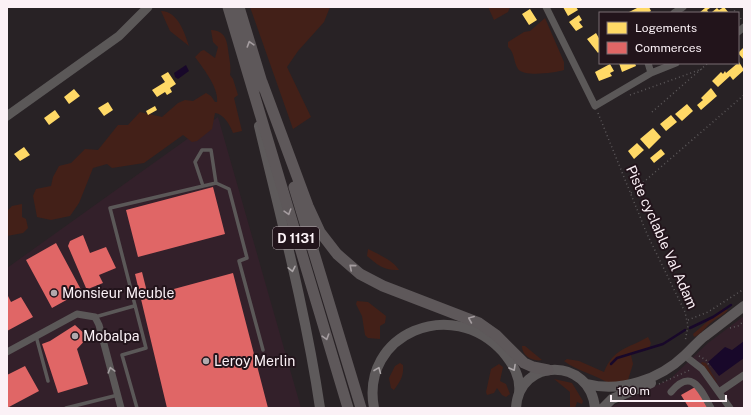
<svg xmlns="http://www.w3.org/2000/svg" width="751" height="415" font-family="'Public Sans',sans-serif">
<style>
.built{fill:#33202a}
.green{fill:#432018}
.water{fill:#18082a}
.homes{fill:#ffd966}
.shops{fill:#e06666}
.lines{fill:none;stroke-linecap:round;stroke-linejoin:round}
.stream{stroke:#18082a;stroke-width:2.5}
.path{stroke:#5d595b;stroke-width:1.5;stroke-dasharray:1 3;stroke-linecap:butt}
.service{stroke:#5b5858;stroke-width:3.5}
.minor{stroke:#5b5858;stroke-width:7}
.tertiary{stroke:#5b5858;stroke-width:9}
.secondary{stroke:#5e5a5b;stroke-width:10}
.primary{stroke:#5e585a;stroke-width:11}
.oneway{stroke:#a59da0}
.oneway2{stroke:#aca6a8}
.oneway3{stroke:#a39d9f}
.poi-dot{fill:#b1a9ad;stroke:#22141b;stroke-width:1.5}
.labels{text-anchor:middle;stroke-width:4;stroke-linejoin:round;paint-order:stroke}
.shield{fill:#22141b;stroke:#baafb4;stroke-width:1}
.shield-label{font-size:13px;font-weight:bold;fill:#fbf1f6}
.street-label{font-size:14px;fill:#fbf1f6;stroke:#22141b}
.poi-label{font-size:14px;fill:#fbf1f6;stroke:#22141b;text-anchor:start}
</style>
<rect width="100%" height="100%" fill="#282225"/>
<path class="built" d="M 218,117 L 301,408 L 7,408 L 7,268 Z
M 744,316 L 744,408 L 608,408 L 670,379 L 708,343 Z"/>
<path class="green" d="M 250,7 L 330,7 L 324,22 L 298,51 L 287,67 L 311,117 L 293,129 Z
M 488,7 L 510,7 L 508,12 L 494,20 Z
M 161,11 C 178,11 185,34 189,46 L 170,31 Z
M 545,18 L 564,62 L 564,70 C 554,73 524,77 518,69 C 513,61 515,53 508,47 L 508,42 L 524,32 L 530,31 Z
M 211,30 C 227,31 227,42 229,56 C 230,63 231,68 230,75 L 233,79 L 238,95 L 234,98 L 242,131 L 233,133 C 230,125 224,114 215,113 L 212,129 L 197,141 L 192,142 L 183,135 L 144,163 L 112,168 L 107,164 L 93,168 L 79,203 L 70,216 L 51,220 L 37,217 L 33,196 L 36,189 L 51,186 L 53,177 L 59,166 L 71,163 L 85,149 L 98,150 L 118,125 L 128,125 L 140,112 L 162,117 L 178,103 L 185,100 L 193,101 L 206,93 L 211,96 L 215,102 L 217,102 C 219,88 203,68 195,57 L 201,51 L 204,50 L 215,58 L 218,47 L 213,42 Z
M 22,204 L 22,217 L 26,219 L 28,228 L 23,233 L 7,236 L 7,211 L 12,206 Z
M 368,249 C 378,254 394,261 399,270 C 384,271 378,265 367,256 Z
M 357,301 L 368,302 L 386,316 L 385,323 L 380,326 L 380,339 L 368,338 L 365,335 L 362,316 L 356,304 Z
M 722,309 L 728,310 C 723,316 718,317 712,322 C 705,327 702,334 694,337 L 693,334 Z
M 648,337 L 651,343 L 649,349 L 631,355 L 633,364 L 628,380 L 611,385 C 596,374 578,372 564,361 L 567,359 L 579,361 L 604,372 C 614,348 627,349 648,337 Z
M 522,346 L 525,346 L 542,360 C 533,362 522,356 522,346 Z
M 702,362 L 706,363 L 718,384 L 701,363 Z
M 400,363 L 403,365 C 404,376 400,382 394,390 L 391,388 L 389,378 L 395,366 Z
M 499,364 L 503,367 L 500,381 L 506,384 L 510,394 L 506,397 L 502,395 L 497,388 L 494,393 L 487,395 L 486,392 L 491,369 Z
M 554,379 L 572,383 L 583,401 L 582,404 L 577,402 L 575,408 L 570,408 L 570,392 Z"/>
<path class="water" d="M 186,65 L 189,71 L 178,79 L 175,77 L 174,73 Z
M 744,341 L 744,358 L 719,376 L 708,362 L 725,347 L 732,350 Z"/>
<path class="homes" d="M 563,7 L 576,7 L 578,10 L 568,16 Z
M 639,7 L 649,7 L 651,11 L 648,13 L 629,12 Z
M 705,7 L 710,8 L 707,10 L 709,13 L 699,13 L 705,8 Z
M 724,7 L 729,13 L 712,12 L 717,8 L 719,10 Z
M 530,9 L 537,20 L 529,25 L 522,14 Z
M 579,15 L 582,20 L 579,22 L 583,27 L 576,31 L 569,22 Z
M 596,33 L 600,40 L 600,51 L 598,53 L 587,39 Z
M 744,47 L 744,60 L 738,53 Z
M 739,62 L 744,70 L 733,80 L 730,76 L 718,87 L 712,81 L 721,72 L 723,74 L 725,71 L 726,73 Z
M 619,63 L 635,63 L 636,66 L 622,72 Z
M 610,64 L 614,71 L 610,73 L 612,76 L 599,81 L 595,72 Z
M 168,72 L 176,84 L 170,88 L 172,92 L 167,95 L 165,92 L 157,97 L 152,90 L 165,82 L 161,76 Z
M 711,88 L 717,96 L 701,110 L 697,105 L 703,100 L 701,98 Z
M 74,89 L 80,96 L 69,104 L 64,97 Z
M 108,102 L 113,110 L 104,116 L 98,108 Z
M 687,104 L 693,111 L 682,121 L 675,114 Z
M 155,106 L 157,110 L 148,115 L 146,111 Z
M 55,110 L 60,117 L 49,125 L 44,118 Z
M 671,115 L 677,122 L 666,131 L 660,124 Z
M 653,128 L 661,137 L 649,149 L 640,139 Z
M 637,143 L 644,150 L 634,159 L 628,151 Z
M 24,147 L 30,155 L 20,161 L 14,154 Z
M 661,149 L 665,154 L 654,163 L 650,158 Z"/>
<path class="shops" d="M 213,187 L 225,234 L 138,257 L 126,210 Z
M 83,235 L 90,253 L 106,247 L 116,268 L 99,275 L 103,283 L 88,289 L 86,288 L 68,246 L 70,241 Z
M 56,243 L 86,299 L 70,298 L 52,308 L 26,260 Z
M 142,272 L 148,296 L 233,273 L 268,408 L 167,408 L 135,274 Z
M 7,294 L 11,302 L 21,297 L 33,317 L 7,331 Z
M 75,325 L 88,337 L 77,349 L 88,384 L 58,393 L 42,344 L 50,341 Z
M 25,366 L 39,391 L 7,408 L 7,375 Z
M 697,386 L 709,408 L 689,408 L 681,395 Z"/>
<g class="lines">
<path class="stream" d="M 690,328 L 713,317 L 731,305
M 611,364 L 617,358 L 663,344 L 685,330"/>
<path class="path" d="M 732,7 L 736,13
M 738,15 L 742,20
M 630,95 L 702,69
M 652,112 L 708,63
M 598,113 L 647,234 L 685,312 L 688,326 L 685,342
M 631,193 L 744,95
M 688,320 L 708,312 L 744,289
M 730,328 L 738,326 L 744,321
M 699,356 L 706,360 L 710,367
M 659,384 L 690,370"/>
<path class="service" d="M 203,186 L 195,162 L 202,150 L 211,150 L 216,183
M 95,317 L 134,306
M 36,336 L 48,381
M 66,408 L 118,395
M 137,408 L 122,355 L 146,348 L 110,208 L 216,183 L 229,189 L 247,258 L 239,261 L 263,350"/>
<path class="minor" d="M 546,7 L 595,106 L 651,73 L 676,63
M 674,13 L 683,7
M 738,32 L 744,27
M 648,63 L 651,73
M 7,352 L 77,314 L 95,317 L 99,325 L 121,408
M 689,359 L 702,369 L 730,408
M 671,392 C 692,367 701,390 711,408
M 719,392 L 744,375"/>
<path class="tertiary" d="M 7,116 L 119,36 L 148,7"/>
<path class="secondary" d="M 259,126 C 281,219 306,313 320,408
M 587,384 C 621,393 660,379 685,355 C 692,349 698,341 705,336 C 718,326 731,316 744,306
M 374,408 C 360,334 452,295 503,352 C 513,364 521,377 519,393
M 516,408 C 519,357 590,357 595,408
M 603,408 L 612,399 L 651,383"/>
<path class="primary" d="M 228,7 L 348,408
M 239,7 L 264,89
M 262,82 L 308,206 L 320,232 L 337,254 L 360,274 L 383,286 L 479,323 L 496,335 L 524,363 L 533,367 L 548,370
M 294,187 L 361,408"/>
</g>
<defs><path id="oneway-chevron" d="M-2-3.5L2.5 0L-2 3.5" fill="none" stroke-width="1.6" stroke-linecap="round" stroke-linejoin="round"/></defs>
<g class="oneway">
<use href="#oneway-chevron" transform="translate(250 44) rotate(-107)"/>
<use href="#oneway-chevron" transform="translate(288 212) rotate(73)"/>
<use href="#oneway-chevron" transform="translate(352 267) rotate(-139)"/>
<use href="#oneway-chevron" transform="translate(471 319) rotate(-157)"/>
<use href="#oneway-chevron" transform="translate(326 337) rotate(73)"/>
</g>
<g class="oneway2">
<use href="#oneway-chevron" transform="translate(292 269) rotate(78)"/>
<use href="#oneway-chevron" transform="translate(513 368) rotate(61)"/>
<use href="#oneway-chevron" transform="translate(378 370) rotate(-68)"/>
</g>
<use class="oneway3" href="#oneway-chevron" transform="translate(111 370) rotate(-105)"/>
<g class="poi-dot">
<circle cx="54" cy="293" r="4"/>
<circle cx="75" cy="336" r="4"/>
<circle cx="206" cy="361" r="4"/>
</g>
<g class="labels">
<rect class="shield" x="273" y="227" width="46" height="22" rx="3"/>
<g class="shield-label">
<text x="296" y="243">D 1131</text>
</g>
<g class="street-label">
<text transform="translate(662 237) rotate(66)" y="5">Piste cyclable Val Adam</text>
</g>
<g class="poi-label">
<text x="62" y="298">Monsieur Meuble</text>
<text x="83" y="341">Mobalpa</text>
<text x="214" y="366">Leroy Merlin</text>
</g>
</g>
<rect width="751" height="415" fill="none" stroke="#fbf1f6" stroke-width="16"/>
<rect x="599" y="12" width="140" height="52" fill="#22141b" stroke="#796c73"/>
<rect x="607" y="22" width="20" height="12" fill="#ffd966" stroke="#796c73"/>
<text x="635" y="32" font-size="12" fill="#fbf1f6">Logements</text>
<rect x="607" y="42" width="20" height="12" fill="#e06666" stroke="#796c73"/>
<text x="635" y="52" font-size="12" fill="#fbf1f6">Commerces</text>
<path d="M611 395v6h115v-6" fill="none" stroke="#fbf1f6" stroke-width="2"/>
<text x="617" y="395" font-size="12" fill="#fbf1f6" stroke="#22141b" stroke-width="3" paint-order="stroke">100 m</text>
</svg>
